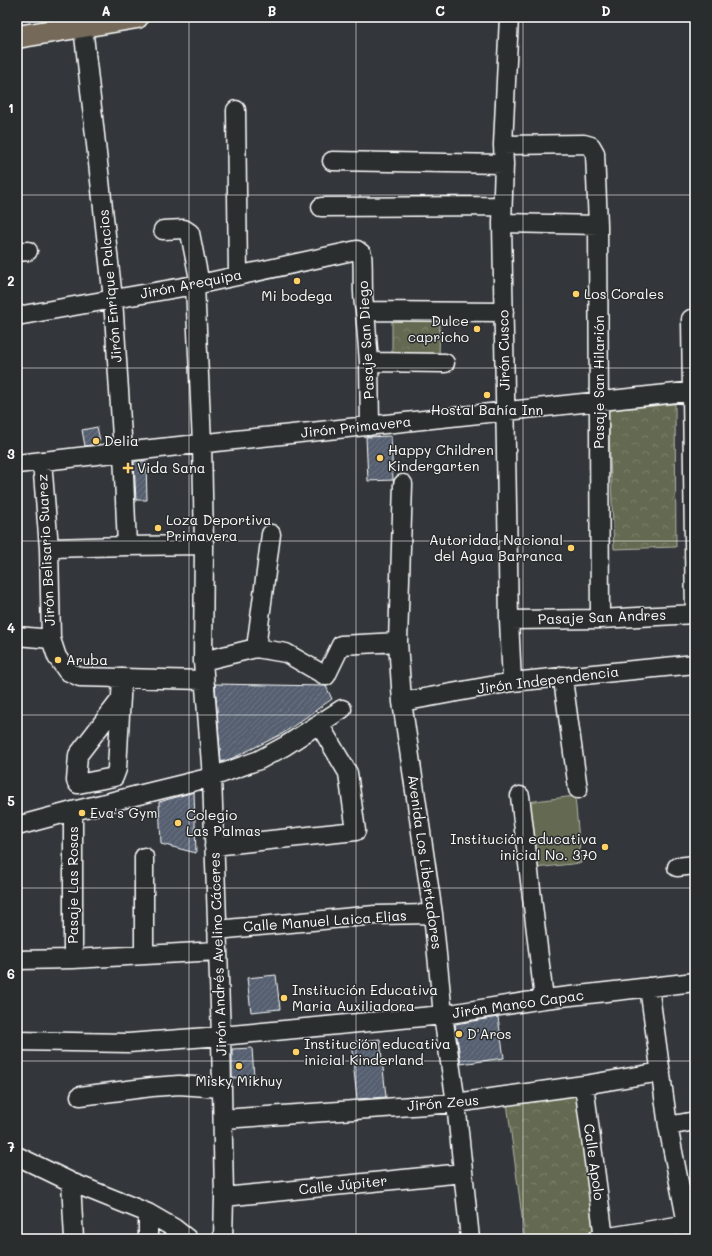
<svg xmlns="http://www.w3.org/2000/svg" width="712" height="1256" font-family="Mali,sans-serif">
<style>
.park{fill:url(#park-crowns);stroke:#b2b5a8}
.pitch{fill:#646b51;stroke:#b2b5a8}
.building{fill:url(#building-hatch);stroke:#fff}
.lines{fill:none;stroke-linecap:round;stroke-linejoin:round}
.minor-casing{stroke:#fff;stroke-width:21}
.major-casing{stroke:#fff;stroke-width:25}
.minor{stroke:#2a2d2e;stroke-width:18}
.major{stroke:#746a5a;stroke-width:22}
.grid{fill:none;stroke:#fff;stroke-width:1;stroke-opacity:0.55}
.poi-dot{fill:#ffd166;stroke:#2a2d2e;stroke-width:1.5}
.labels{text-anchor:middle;stroke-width:3;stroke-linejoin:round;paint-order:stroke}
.street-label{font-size:14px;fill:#fff;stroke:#2a2d2e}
.poi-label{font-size:14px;fill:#fff;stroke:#2a2d2e;text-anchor:start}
.neatline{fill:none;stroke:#fff;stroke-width:1.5}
.grid-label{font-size:13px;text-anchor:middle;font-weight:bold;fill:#fff}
</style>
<defs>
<pattern id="park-crowns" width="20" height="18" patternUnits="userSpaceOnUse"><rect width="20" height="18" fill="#646b51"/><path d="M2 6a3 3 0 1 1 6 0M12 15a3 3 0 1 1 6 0" fill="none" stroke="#7b816b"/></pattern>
<pattern id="building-hatch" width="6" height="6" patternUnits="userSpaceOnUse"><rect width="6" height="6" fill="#555f6f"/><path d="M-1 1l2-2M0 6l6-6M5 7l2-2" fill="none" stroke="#6e7785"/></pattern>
</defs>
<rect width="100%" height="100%" fill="#33373b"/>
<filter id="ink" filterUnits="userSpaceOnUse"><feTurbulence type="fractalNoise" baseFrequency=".025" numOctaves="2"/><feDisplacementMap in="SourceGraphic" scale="8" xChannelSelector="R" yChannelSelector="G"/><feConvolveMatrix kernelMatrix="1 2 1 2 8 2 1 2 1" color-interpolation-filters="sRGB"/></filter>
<g filter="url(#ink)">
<path class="park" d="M 392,316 L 440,316 L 439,359 L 392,359 Z
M 675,404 L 676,547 L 614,549 L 608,410 Z
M 581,1091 L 602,1235 L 571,1239 L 525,1239 L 507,1103 Z"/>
<path class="pitch" d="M 575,796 L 581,863 L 535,868 L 527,802 Z"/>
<path class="building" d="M 97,427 L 100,440 L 98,444 L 85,446 L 82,430 Z
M 391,436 L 393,480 L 368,481 L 366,437 Z
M 136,461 L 146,461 L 147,500 L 136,500 L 134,463 Z
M 215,684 L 324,686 L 326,686 L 332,699 L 282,734 L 233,758 L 221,762 Z
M 194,792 L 196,853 L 161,844 L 159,802 Z
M 276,975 L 280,1009 L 251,1012 L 247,978 Z
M 498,1017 L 504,1058 L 461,1064 L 455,1024 Z
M 380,1039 L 386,1097 L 357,1099 L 351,1042 Z
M 252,1048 L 254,1077 L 232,1078 L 232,1049 Z"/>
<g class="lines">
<defs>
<path id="minor" d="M 509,17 L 503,145 L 504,164 L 502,223 L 509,620 L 512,682
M 83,26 L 113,299 L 123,452 L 127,546
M 236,110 L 238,275
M 503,145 L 584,144 L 591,146 L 595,153 L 598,225 L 600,619
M 332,161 L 504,164
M 321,207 L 502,206
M 502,223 L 598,225
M 163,230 L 184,229 L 190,233 L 200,284
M 17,252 L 28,251
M 195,285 L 202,444 L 204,545 L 203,661 L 212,777 L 221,1036 L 224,1197 L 223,1239
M 365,311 L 504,312
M 17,316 L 200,284 L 357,250 L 362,254 C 364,272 361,293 365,311 L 369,362 L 370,426
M 691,319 L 695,617
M 369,362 L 445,363
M 42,461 L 49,548 L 51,639 L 57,657 L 67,671 L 80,677 L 204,680
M 17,464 L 123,452 L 695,391
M 403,484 L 398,642 L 402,702 L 433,914 L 443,1015 L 456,1103 L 470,1239
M 49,548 L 127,546 L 204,545
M 509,620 L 600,619 L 695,614
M 17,636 L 51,639
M 256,648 L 271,534
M 203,661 L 256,648 L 286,653 L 326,676 L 341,645 L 398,642
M 563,676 L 564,687 L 578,789
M 121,699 L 78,755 L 76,781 L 78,784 L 114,777 L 117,769 L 122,678
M 402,702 L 512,682 L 695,664
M 520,796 L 544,999
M 73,811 L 73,959
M 17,826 L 73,811 L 212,777 L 259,760 L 285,746 L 342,709
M 214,846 L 356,831 L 348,773 L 319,724
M 144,857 L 144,955
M 677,867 L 695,865
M 217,930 L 375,915 L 433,914
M 17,960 L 73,959 L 217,951
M 649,987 L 668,1126 L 690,1239
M 17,1041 L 128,1043 L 221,1036 L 443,1015 L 544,999 L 695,982
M 584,1085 L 604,1238
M 80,1096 L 152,1087 L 179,1085 L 221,1088
M 223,1119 L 456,1103 L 584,1085 L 661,1072
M 668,1126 L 695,1121
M 17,1156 L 71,1182 L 148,1213 L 174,1228 L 188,1239
M 71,1182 L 74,1239
M 224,1197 L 463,1173
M 148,1239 L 148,1213
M 597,1239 L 695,1223"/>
<path id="major" d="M 17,37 L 137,17"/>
</defs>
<use href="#minor" class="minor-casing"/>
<use href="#major" class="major-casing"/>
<use href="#minor" class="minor"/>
<use href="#major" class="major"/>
</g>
</g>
<path class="grid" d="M 189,17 L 189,1239M 356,17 L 356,1239M 523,17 L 523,1239M 17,195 L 695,195M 17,368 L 695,368M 17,541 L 695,541M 17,715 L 695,715M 17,888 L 695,888M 17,1061 L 695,1061"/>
<g class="poi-dot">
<circle cx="297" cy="281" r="4"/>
<circle cx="576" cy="294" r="4"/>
<circle cx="477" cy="329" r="4"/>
<circle cx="487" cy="395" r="4"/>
<circle cx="96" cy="441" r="4"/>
<circle cx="380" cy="458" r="4"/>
<path d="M126 462h4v4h4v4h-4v4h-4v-4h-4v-4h4z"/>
<circle cx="158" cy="528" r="4"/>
<circle cx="571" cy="548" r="4"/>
<circle cx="58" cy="660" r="4"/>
<circle cx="82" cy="813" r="4"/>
<circle cx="178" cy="823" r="4"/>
<circle cx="605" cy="847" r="4"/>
<circle cx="284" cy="998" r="4"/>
<circle cx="459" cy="1034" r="4"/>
<circle cx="296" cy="1052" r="4"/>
<circle cx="239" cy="1066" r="4"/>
</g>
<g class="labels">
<g class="street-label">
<text transform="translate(191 284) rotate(-11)" y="5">Jirón Arequipa</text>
<text transform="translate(110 286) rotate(-95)" y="5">Jirón Enrique Palacios</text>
<text transform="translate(366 340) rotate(-93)" y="5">Pasaje San Diego</text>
<text transform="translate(504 350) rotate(-91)" y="5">Jirón Cusco</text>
<text transform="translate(599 382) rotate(-90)" y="5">Pasaje San Hilarión</text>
<text transform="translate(356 427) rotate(-6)" y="5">Jirón Primavera</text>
<text transform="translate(46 550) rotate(-93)" y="5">Jirón Belisario Suarez</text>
<text transform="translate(602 617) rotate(-2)" y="5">Pasaje San Andres</text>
<text transform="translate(548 680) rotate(-7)" y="5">Jirón Independencia</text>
<text transform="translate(425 862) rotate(82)" y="5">Avenida Los Libertadores</text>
<text transform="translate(73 885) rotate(-90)" y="5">Pasaje Las Rosas</text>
<text transform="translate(325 921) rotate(-4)" y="5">Calle Manuel Laica Elias</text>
<text transform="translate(218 954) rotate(-92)" y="5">Jirón Andrés Avelino Cáceres</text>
<text transform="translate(518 1004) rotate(-8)" y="5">Jirón Manco Capac</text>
<text transform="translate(443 1103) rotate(-5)" y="5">Jirón Zeus</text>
<text transform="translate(594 1162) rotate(82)" y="5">Calle Apolo</text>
<text transform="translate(343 1185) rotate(-6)" y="5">Calle Júpiter</text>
</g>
<g class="poi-label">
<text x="584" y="299">Los Corales</text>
<text x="297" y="301" text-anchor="middle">Mi bodega</text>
<text x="469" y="326" text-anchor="end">Dulce<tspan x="469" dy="16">capricho</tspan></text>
<text x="487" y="415" text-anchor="middle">Hostal Bahía Inn</text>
<text x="104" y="446">Delia</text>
<text x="388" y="455">Happy Children<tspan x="388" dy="16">Kindergarten</tspan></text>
<text x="137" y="473">Vida Sana</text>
<text x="166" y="525">Loza Deportiva<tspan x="166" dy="16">Primavera</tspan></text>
<text x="563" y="545" text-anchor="end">Autoridad Nacional<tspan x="563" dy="16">del Agua Barranca</tspan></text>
<text x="66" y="665">Aruba</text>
<text x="90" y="818">Eva's Gym</text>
<text x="186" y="820">Colegio<tspan x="186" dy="16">Las Palmas</tspan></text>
<text x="597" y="844" text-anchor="end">Institución educativa<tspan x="597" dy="16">inicial No. 370</tspan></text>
<text x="292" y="995">Institución Educativa<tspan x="292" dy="16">Maria Auxiliadora</tspan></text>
<text x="467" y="1039">D'Aros</text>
<text x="304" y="1049">Institución educativa<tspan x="304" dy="16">inicial Kinderland</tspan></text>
<text x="239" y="1086" text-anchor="middle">Misky Mikhuy</text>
</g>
</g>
<rect width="712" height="1256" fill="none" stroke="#2a2d2e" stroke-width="44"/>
<rect x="22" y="22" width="668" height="1212" class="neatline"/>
<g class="grid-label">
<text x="106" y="16">A</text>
<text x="272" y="16">B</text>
<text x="440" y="16">C</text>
<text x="606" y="16">D</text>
<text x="11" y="113">1</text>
<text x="11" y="286">2</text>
<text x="11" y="459">3</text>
<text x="11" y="633">4</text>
<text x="11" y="806">5</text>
<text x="11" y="979">6</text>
<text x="11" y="1152">7</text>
</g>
</svg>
